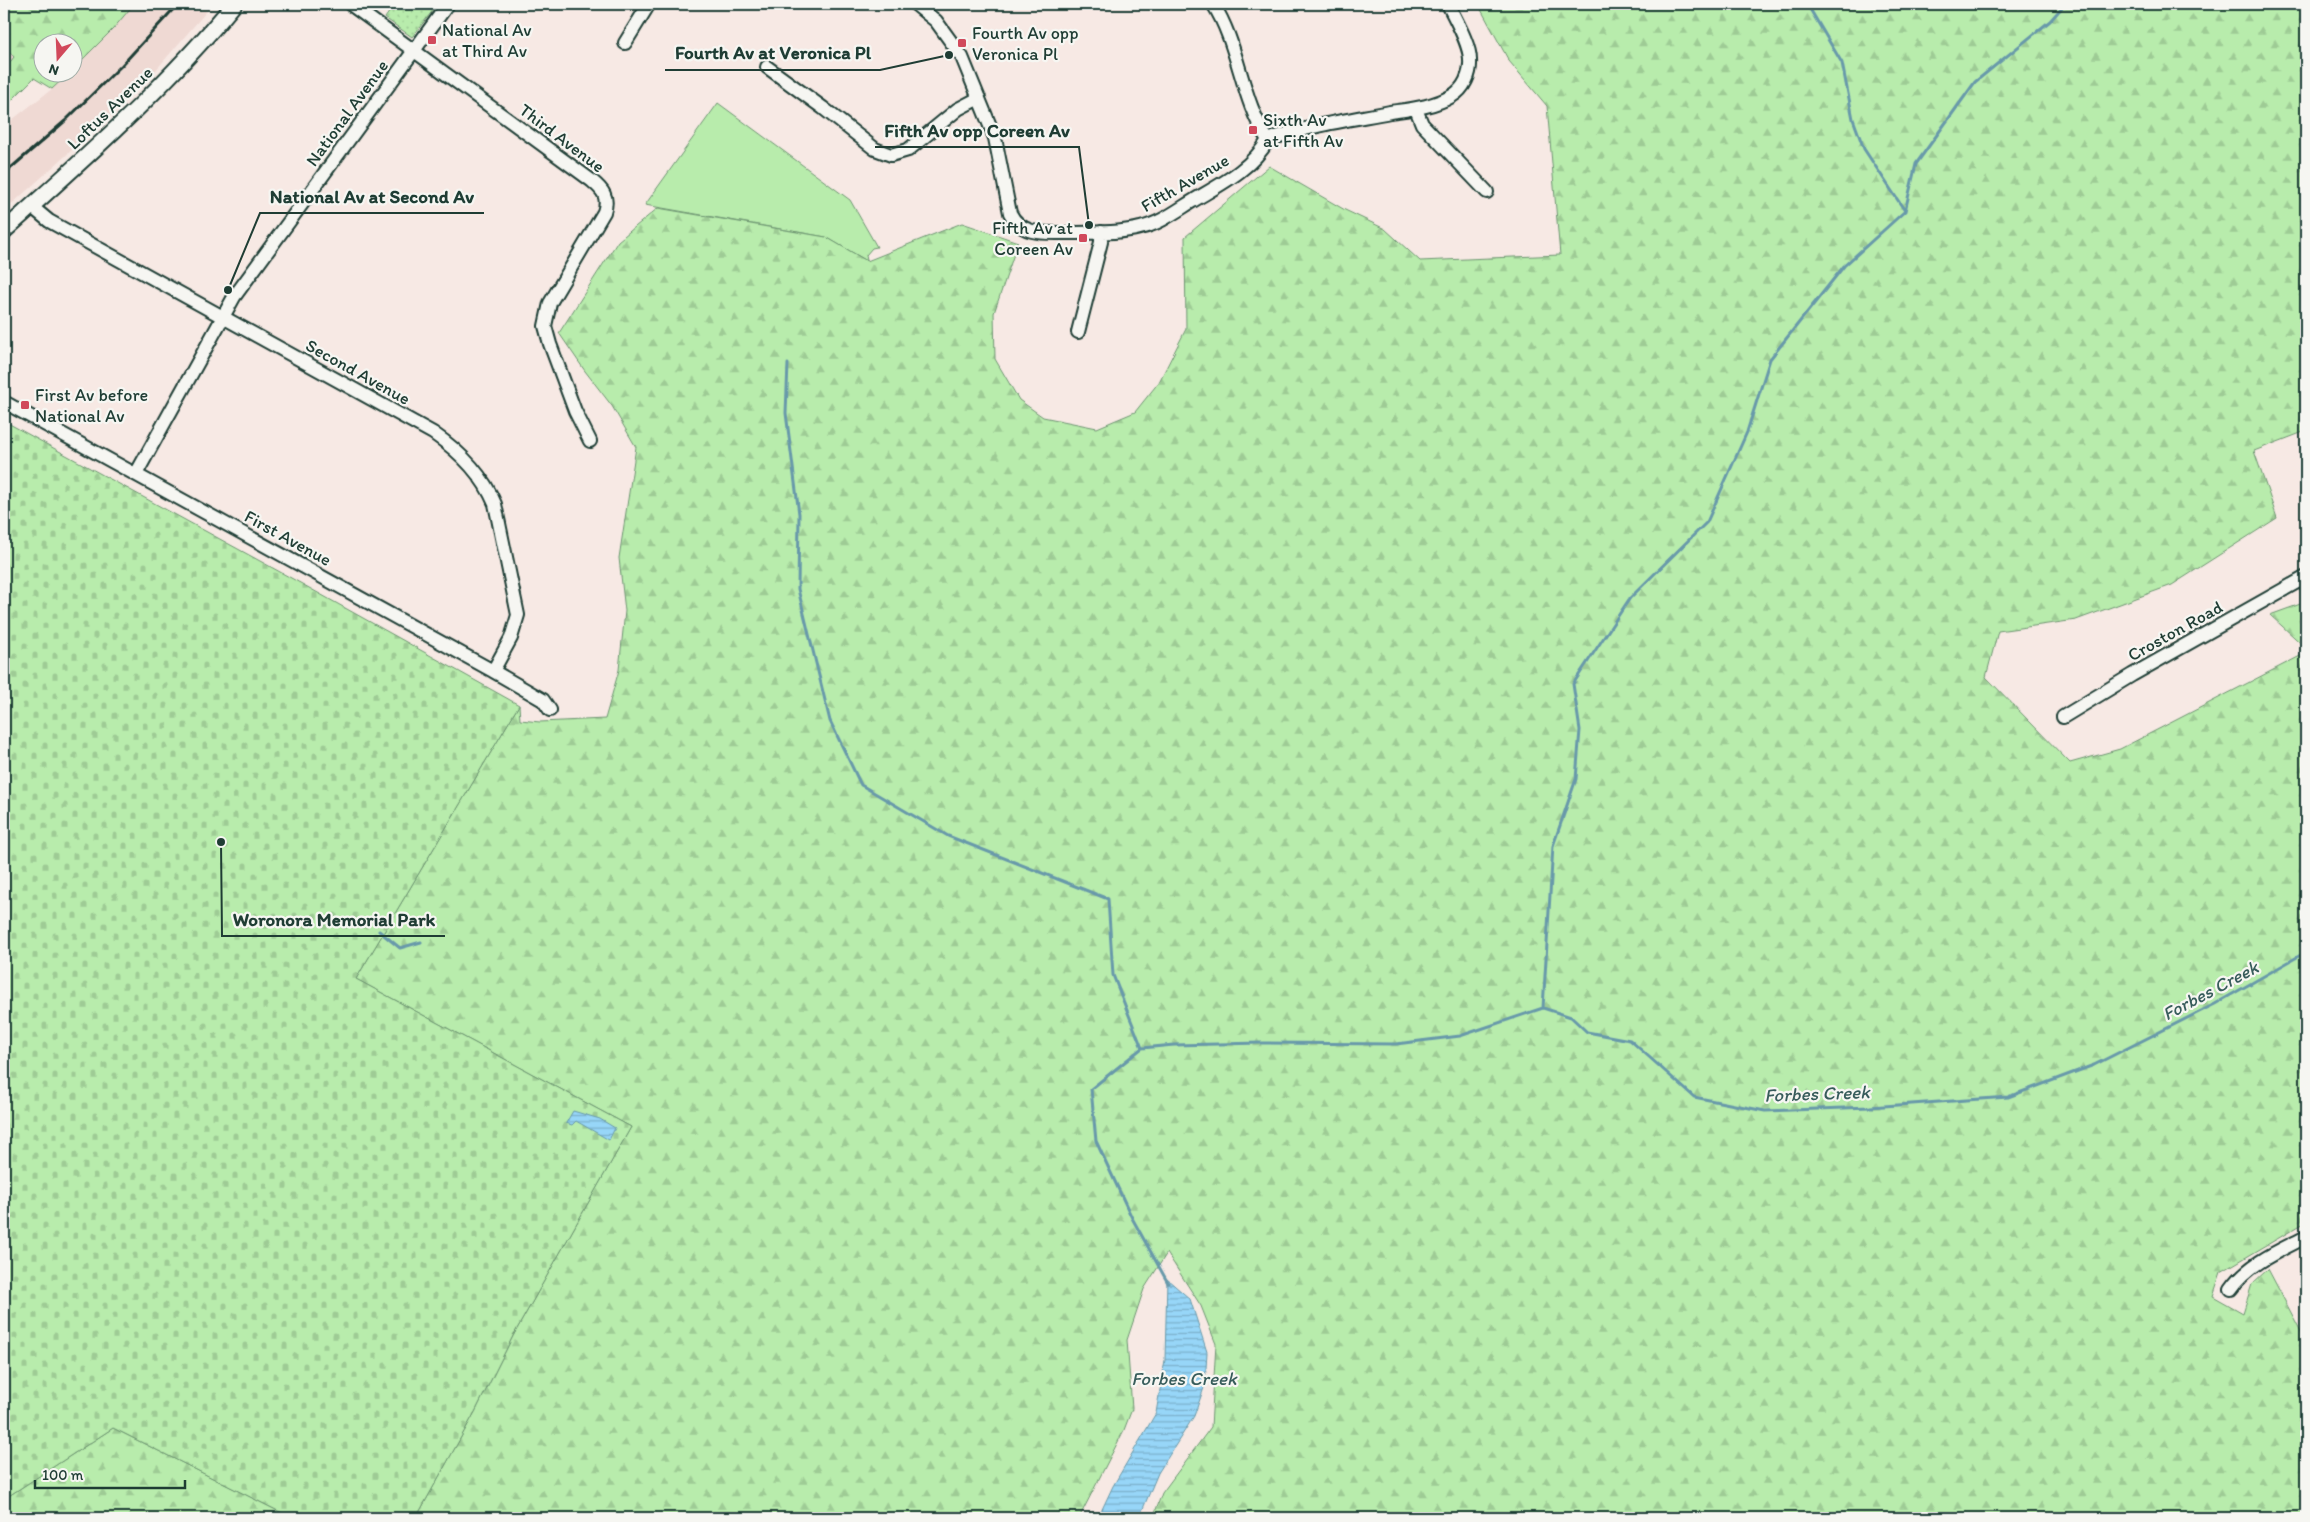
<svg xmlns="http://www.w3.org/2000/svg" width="2310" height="1522" font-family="Itim,sans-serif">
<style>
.built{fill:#efd9d3;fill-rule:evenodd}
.grass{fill:#b8ecac;stroke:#6c9470}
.forest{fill:url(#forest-firs);stroke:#6c9470}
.cemetery{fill:url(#cemetery-stones);stroke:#6c9470}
.park{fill:url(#park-dots);stroke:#6c9470}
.water{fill:url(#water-rules);stroke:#6799aa}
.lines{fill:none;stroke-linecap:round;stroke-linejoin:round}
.stream{stroke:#6799aa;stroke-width:3}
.minor-casing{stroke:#1f3d34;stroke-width:16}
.tertiary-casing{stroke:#1f3d34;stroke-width:19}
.minor{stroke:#f6f6f2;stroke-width:12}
.tertiary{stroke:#f6f6f2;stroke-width:15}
.rail{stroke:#1f3d34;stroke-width:3}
.poi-dot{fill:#d1495b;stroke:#f6f6f2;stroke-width:2}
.labels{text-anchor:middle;stroke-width:4.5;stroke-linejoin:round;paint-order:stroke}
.poi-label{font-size:18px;fill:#1f3d34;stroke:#f6f6f2;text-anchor:start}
.street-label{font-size:18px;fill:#1f3d34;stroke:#f6f6f2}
.water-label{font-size:19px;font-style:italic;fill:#375c5b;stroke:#f6f6f2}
.leader{fill:none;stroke:#1f3d34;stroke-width:2}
.callout-dot{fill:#1f3d34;stroke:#f6f6f2;stroke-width:2}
.callout-label{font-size:19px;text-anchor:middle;font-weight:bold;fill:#1f3d34;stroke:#f6f6f2;stroke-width:4.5;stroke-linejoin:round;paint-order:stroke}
</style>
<defs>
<pattern id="forest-firs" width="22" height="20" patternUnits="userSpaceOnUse" patternTransform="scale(1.25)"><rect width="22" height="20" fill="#b8ecac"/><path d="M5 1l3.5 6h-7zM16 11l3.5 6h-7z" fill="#9ecb95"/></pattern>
<pattern id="cemetery-stones" width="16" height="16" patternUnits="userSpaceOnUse" patternTransform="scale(1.25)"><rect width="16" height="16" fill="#b8ecac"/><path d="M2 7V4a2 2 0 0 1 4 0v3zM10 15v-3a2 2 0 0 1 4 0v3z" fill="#9ecb95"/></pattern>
<pattern id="park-dots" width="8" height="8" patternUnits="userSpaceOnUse" patternTransform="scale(1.25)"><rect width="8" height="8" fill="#b8ecac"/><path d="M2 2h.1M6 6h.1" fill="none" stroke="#9ecb95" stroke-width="1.8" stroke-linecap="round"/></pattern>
<pattern id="water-rules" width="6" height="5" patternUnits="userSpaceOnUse" patternTransform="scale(1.25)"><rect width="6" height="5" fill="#97d6f8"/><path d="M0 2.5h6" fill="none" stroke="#7bafca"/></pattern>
</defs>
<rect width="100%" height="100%" fill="#f7e9e4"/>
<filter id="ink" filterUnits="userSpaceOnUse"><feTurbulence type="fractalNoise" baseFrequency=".02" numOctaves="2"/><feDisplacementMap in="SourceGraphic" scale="10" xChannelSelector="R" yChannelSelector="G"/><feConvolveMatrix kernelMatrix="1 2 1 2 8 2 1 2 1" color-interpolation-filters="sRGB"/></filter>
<g filter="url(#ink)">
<path class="built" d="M 4,4 L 213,4 L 155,71 L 111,115 L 4,211 L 4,126 L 52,89 L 4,61 ZM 42,42 L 72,42 L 72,72 L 42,72 Z"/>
<path class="grass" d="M 718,103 L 850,200 L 877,247 L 872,248 L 866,255 L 867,261 L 826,237 L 645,205 Z"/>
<path class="forest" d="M 4,4 L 134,4 L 113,29 L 73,69 L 72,42 L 42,42 L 42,72 L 69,73 L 52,89 L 34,78 L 4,108 L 4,70 L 14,57 L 4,45 Z
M 1478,4 L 2306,4 L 2306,431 L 2254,451 L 2277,518 L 2172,585 L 2076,620 L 1998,631 L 1986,677 L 2070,763 L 2120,749 L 2306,653 L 2306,1222 L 2221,1272 L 2213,1296 L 2243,1313 L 2252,1284 L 2268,1269 L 2306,1341 L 2306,1518 L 1153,1518 L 1162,1493 L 1211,1427 L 1216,1344 L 1201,1306 L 1167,1253 L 1144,1289 L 1127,1340 L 1132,1409 L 1124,1430 L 1079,1518 L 416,1518 L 475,1412 L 513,1336 L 631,1127 L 356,979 L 519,705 L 520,720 L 540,722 L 605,719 L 619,670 L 625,611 L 619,558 L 636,447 L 612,406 L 585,371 L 559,333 L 618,241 L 658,208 L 826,237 L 867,261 L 962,223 L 1018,242 L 994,313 L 995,359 L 1019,400 L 1043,417 L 1097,428 L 1135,412 L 1159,382 L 1186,329 L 1185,237 L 1269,166 L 1345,210 L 1385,229 L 1420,261 L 1560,255 L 1547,106 L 1509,61 Z
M 2306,602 L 2306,648 L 2270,615 Z
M 113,1428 L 292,1518 L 4,1518 L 4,1499 Z"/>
<path class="cemetery" d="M 4,421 L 302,584 L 519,705 L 356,979 L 631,1127 L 513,1336 L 475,1412 L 416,1518 L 292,1518 L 113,1428 L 4,1499 Z"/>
<path class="park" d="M 395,4 L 438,4 L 412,37 L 385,18 Z"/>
<path class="water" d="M 573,1111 L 600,1119 L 615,1128 L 609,1140 L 576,1121 L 572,1125 L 566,1123 Z
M 1167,1279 L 1190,1299 L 1207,1352 L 1205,1385 L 1194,1416 L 1158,1473 L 1139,1518 L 1098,1518 L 1113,1486 L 1156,1413 L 1165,1360 Z"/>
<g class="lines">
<path class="stream" d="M 1807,4 L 1842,63 L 1853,119 L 1864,149 L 1905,211
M 788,364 L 786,413 L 799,514 L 798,589 L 830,721 L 861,785 L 948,836 L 1108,899 L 1113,975 L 1142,1048
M 379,931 L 400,948 L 421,942
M 1543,1008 L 1553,846 L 1576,779 L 1580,730 L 1573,684 L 1630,598 L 1707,522 L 1747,432 L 1770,359 L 1844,266 L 1905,211 L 1916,164 L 1975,82 L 2050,21 L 2065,4
M 1168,1283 L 1132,1218 L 1096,1141 L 1091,1089 L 1142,1048 L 1174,1045 L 1262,1043 L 1396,1044 L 1460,1036 L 1543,1008 L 1571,1017 L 1587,1032 L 1630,1040 L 1694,1097 L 1765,1111 L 1870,1107 L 2008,1097 L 2094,1065 L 2215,1004 L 2306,952"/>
<defs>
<path id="minor" d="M 350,4 L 592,181 C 603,190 609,197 604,212 L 550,303 L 545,326 L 550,344 L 575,411 L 590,441
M 915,4 L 936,21 L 962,57 L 995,138 L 1010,213 C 1021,236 1046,233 1067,233 C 1091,232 1117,234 1140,228 C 1159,224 1175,212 1191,202 C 1219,185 1251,170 1268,140
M 1213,4 C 1239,44 1241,100 1268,140
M 625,43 L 649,4
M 767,67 L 823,108 L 875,149 L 891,155 L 908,150 L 958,109 L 979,98
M 1416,109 L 1422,124 L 1487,192
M 1268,140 C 1307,126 1349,120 1390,112 C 1411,109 1433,107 1452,96 C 1464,89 1471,74 1470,60 C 1470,44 1455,19 1448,4
M 31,206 L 49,221 L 433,433 C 459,451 483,475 495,504 L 518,615 L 511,638 L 493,671
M 1078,332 L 1101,242 L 1101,232
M 4,402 L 493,671 L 543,700 L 550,710
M 136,474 L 234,297 L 448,4
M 2063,717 L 2132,675 L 2306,577
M 2231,1289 C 2249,1263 2279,1251 2306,1237"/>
<path id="tertiary" d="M 4,231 C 84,159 165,88 234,4"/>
</defs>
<use href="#minor" class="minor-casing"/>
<use href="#tertiary" class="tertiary-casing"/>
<use href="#minor" class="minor"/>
<use href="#tertiary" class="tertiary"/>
<path class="rail" d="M 4,174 L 65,121 L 122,65 L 178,4"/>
</g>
</g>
<g class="poi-dot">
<rect x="427" y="35" width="10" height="10" rx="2.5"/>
<rect x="957" y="38" width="10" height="10" rx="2.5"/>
<rect x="1248" y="125" width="10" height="10" rx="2.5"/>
<rect x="1078" y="233" width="10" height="10" rx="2.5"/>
<rect x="20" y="400" width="10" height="10" rx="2.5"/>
</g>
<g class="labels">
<g class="poi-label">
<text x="442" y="36">National Av<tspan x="442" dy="21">at Third Av</tspan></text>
<text x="972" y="39">Fourth Av opp<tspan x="972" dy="21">Veronica Pl</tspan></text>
<text x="1263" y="126">Sixth Av<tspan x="1263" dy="21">at Fifth Av</tspan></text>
<text x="1073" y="234" text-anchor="end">Fifth Av at<tspan x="1073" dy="21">Coreen Av</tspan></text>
<text x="35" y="401">First Av before<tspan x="35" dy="21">National Av</tspan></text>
</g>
<g class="street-label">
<text transform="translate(110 108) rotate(-44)" y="6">Loftus Avenue</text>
<text transform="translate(347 113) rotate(-54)" y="6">National Avenue</text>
<text transform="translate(562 138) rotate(37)" y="6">Third Avenue</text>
<text transform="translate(1185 183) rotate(-30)" y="6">Fifth Avenue</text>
<text transform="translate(358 372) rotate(29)" y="6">Second Avenue</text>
<text transform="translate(288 538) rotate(29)" y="6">First Avenue</text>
<text transform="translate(2175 631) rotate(-29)" y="6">Croston Road</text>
</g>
<g class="water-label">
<text transform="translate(2210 990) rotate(-28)" y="7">Forbes Creek</text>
<text transform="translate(1817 1093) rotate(-2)" y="7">Forbes Creek</text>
<text x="1184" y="1385">Forbes Creek</text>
</g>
</g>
<path class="leader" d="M949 55L880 70H665M1089 225L1079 147H875M228 290L260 213H484M221 842L222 936H445"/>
<g class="callout-dot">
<circle cx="949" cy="55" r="5"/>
<circle cx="1089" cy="225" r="5"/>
<circle cx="228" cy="290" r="5"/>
<circle cx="221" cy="842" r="5"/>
</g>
<g class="callout-label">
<text x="773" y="59">Fourth Av at Veronica Pl</text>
<text x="977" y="137">Fifth Av opp Coreen Av</text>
<text x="372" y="203">National Av at Second Av</text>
<text x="334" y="926">Woronora Memorial Park</text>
</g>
<rect width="2310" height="1522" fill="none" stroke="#f6f6f2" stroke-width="20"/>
<rect x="10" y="10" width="2290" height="1502" fill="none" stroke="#1f3d34" stroke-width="2" filter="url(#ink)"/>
<g transform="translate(58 58) rotate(199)"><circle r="24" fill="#f6f6f2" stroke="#a0aca6"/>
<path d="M0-4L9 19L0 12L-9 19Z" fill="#d1495b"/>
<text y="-8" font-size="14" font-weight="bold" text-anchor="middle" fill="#1f3d34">N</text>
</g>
<path d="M35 1480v8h150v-8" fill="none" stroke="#1f3d34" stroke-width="2.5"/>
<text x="42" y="1480" font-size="15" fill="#1f3d34" stroke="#f6f6f2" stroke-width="4" paint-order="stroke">100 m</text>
</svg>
